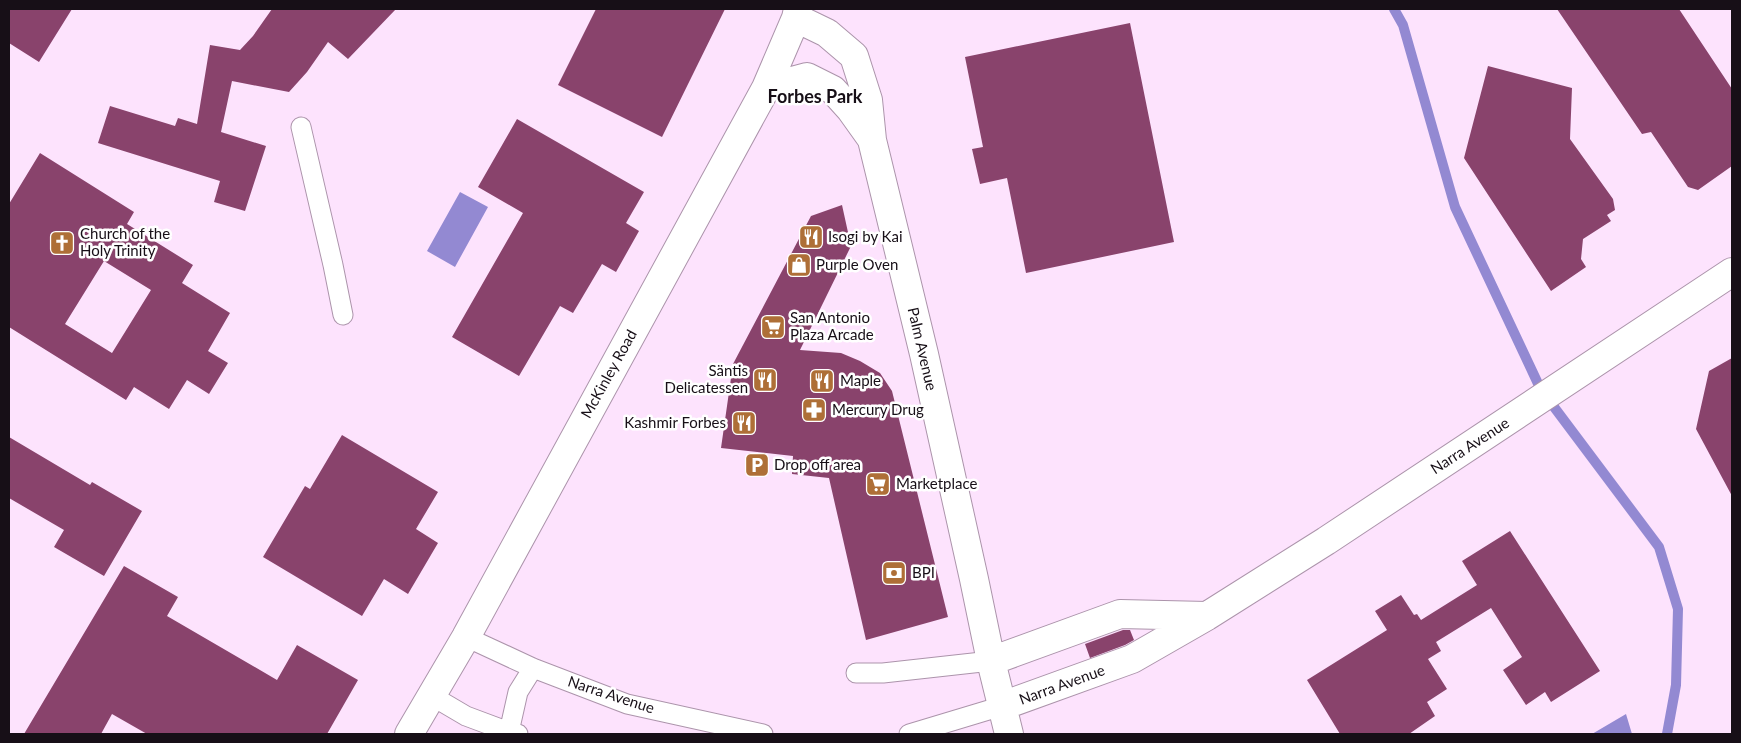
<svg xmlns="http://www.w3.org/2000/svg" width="1741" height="743" font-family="Lato,sans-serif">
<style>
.water{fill:#9389d2}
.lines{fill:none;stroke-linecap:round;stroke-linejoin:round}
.stream{stroke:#9389d2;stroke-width:10}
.building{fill:#89436c;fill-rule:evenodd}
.lane-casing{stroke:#ac94ab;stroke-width:21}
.secondary-casing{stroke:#ac94ab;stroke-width:30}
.lane{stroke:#fff;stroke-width:19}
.secondary{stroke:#fff;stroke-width:28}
.labels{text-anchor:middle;stroke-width:5;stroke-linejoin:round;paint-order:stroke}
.poi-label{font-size:15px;fill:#170f17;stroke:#fff;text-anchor:start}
.street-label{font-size:15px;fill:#170f17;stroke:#fff}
.quarter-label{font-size:18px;font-weight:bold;fill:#170f17;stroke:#fff}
</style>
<rect width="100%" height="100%" fill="#fde3fd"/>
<path class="water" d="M 460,192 L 488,207 L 455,267 L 427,251 Z
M 1626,714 L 1632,734 L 1592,734 Z"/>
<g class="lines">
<path class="stream" d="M 1394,9 L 1403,25 L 1455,207 L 1541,390
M 1551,403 L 1659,547 L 1678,609 L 1676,685 L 1667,734"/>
</g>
<path class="building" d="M 9,9 L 72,9 L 39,62 L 9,43 Z
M 272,9 L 396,9 L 348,59 L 328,42 L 307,72 L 289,92 L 232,81 L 221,132 L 266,146 L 245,211 L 214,202 L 220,181 L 98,143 L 110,106 L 175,126 L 178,118 L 197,124 L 210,45 L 240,50 L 253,36 Z
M 596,9 L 725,9 L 662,137 L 558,85 Z
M 1557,9 L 1679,9 L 1732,89 L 1732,166 L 1698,190 L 1688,187 L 1651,132 L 1642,134 Z
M 1130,23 L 1174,242 L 1026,273 L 1007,178 L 980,184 L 972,149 L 983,147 L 965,57 Z
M 1488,66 L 1572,88 L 1570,139 L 1613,199 L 1615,210 L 1607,215 L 1611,221 L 1583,239 L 1581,259 L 1586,267 L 1551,291 L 1464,158 Z
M 517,119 L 644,192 L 626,223 L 639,231 L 616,272 L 602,264 L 573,313 L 560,306 L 519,376 L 452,337 L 523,213 L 478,187 Z
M 40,153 L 134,212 L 127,224 L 193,265 L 182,283 L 230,313 L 208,351 L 228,363 L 209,394 L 187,380 L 169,409 L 134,387 L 126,400 L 9,327 L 9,204 ZM 104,261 L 151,290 L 112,353 L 65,324 Z
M 842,205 L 851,246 L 800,350 L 841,353 L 860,361 L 880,373 L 892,391 L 948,617 L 866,640 L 829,478 L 792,474 L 793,456 L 721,448 L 733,364 L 811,216 Z
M 1732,358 L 1732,496 L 1696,429 L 1709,371 Z
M 342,435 L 438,492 L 416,529 L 438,543 L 408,594 L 384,579 L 362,616 L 263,557 L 305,486 L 310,489 Z
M 9,437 L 90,485 L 92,482 L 142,511 L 104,576 L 54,547 L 64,530 L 9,498 Z
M 1510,531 L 1600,671 L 1551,702 L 1545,692 L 1526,705 L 1503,670 L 1522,657 L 1491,608 L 1436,642 L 1441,651 L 1428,659 L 1447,689 L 1427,702 L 1435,716 L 1409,734 L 1340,734 L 1307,680 L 1387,630 L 1375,611 L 1401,595 L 1414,615 L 1417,614 L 1421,620 L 1477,585 L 1462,561 Z
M 124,566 L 178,597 L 167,616 L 277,680 L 297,645 L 358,680 L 327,734 L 147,734 L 112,714 L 101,734 L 24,734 Z
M 1123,630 L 1130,630 L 1134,640 L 1125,645 L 1090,658 L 1085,644 Z"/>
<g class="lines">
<defs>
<path id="lane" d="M 301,127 L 333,265 L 343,315
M 466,637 L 533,668 L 627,704 L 763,734
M 856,673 L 883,673 L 991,661
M 432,696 L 466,716 L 509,732
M 518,734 L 509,732 L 518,692 L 533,668
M 909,734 L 1002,706"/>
<path id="secondary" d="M 796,18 L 827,33 L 854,56 L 868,100 L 872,140 L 924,354 L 974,579 L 991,661 L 1009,734
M 766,88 L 807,77 L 833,90 L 851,110 L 871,138
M 991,661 L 1120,614 L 1207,616
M 1002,706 L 1132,659 L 1207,616 L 1326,541 L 1732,272
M 409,734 L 466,637 L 766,88 L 796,18 L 798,9"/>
</defs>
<use href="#lane" class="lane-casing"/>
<use href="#secondary" class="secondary-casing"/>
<use href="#lane" class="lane"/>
<use href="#secondary" class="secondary"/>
</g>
<defs>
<symbol id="restaurant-square" viewBox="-11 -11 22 22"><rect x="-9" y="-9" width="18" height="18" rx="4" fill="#ae6f37" stroke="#fff"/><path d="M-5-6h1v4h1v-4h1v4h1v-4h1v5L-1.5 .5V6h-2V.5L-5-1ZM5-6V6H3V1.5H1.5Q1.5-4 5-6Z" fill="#fff"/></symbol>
<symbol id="church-square" viewBox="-11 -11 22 22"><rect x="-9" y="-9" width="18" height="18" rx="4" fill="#ae6f37" stroke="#fff"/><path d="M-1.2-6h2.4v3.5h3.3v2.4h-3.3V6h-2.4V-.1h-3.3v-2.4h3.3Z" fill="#fff"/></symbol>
<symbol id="shop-square" viewBox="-11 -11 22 22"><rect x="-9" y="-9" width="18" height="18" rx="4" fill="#ae6f37" stroke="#fff"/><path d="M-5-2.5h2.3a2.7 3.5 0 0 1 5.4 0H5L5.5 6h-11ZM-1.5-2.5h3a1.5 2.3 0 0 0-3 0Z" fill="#fff"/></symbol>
<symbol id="supermarket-square" viewBox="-11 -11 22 22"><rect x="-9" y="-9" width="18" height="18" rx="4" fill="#ae6f37" stroke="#fff"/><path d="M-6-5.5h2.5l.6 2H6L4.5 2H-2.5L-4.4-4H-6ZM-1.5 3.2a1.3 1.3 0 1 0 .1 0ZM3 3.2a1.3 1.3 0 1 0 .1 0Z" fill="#fff"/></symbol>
<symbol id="pharmacy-square" viewBox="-11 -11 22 22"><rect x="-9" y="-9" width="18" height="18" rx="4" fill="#ae6f37" stroke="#fff"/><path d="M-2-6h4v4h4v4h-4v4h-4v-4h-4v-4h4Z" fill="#fff"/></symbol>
<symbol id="parking-square" viewBox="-11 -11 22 22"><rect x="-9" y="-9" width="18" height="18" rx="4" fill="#ae6f37" stroke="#fff"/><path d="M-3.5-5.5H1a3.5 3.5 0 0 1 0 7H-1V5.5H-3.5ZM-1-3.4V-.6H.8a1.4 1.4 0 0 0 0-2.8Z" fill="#fff"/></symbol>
<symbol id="bank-square" viewBox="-11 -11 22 22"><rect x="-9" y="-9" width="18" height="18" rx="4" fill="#ae6f37" stroke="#fff"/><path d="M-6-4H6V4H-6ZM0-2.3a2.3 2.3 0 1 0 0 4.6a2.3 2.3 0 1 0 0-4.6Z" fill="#fff"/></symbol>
</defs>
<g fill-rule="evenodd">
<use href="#restaurant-square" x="797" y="223" width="28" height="28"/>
<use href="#church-square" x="48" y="229" width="28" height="28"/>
<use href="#shop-square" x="785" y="251" width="28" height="28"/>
<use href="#supermarket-square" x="759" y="313" width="28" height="28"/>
<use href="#restaurant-square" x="751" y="366" width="28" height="28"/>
<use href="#restaurant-square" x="808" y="367" width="28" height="28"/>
<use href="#pharmacy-square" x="800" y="396" width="28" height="28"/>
<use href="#restaurant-square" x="730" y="409" width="28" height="28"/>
<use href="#parking-square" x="743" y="451" width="28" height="28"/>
<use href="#supermarket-square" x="864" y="470" width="28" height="28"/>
<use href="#bank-square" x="880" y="559" width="28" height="28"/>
</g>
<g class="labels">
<g class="poi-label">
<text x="80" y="239">Church of the<tspan x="80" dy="17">Holy Trinity</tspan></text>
<text x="828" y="242">Isogi by Kai</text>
<text x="816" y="270">Purple Oven</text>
<text x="790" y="323">San Antonio<tspan x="790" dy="17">Plaza Arcade</tspan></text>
<text x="748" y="376" text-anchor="end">Säntis<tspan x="748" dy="17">Delicatessen</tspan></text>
<text x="840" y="386">Maple</text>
<text x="832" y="415">Mercury Drug</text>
<text x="726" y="428" text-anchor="end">Kashmir Forbes</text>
<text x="774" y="470">Drop off area</text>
<text x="896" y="489">Marketplace</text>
<text x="912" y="578">BPI</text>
</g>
<g class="street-label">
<text transform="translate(922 349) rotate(77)" y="5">Palm Avenue</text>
<text transform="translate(609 374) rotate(-61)" y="5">McKinley Road</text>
<text transform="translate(1470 446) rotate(-33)" y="5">Narra Avenue</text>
<text transform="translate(1062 685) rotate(-20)" y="5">Narra Avenue</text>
<text transform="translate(611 695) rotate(18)" y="5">Narra Avenue</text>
</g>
<g class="quarter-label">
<text x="815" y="103">Forbes Park</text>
</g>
</g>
<rect width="1741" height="743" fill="none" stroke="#170f17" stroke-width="20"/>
</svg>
